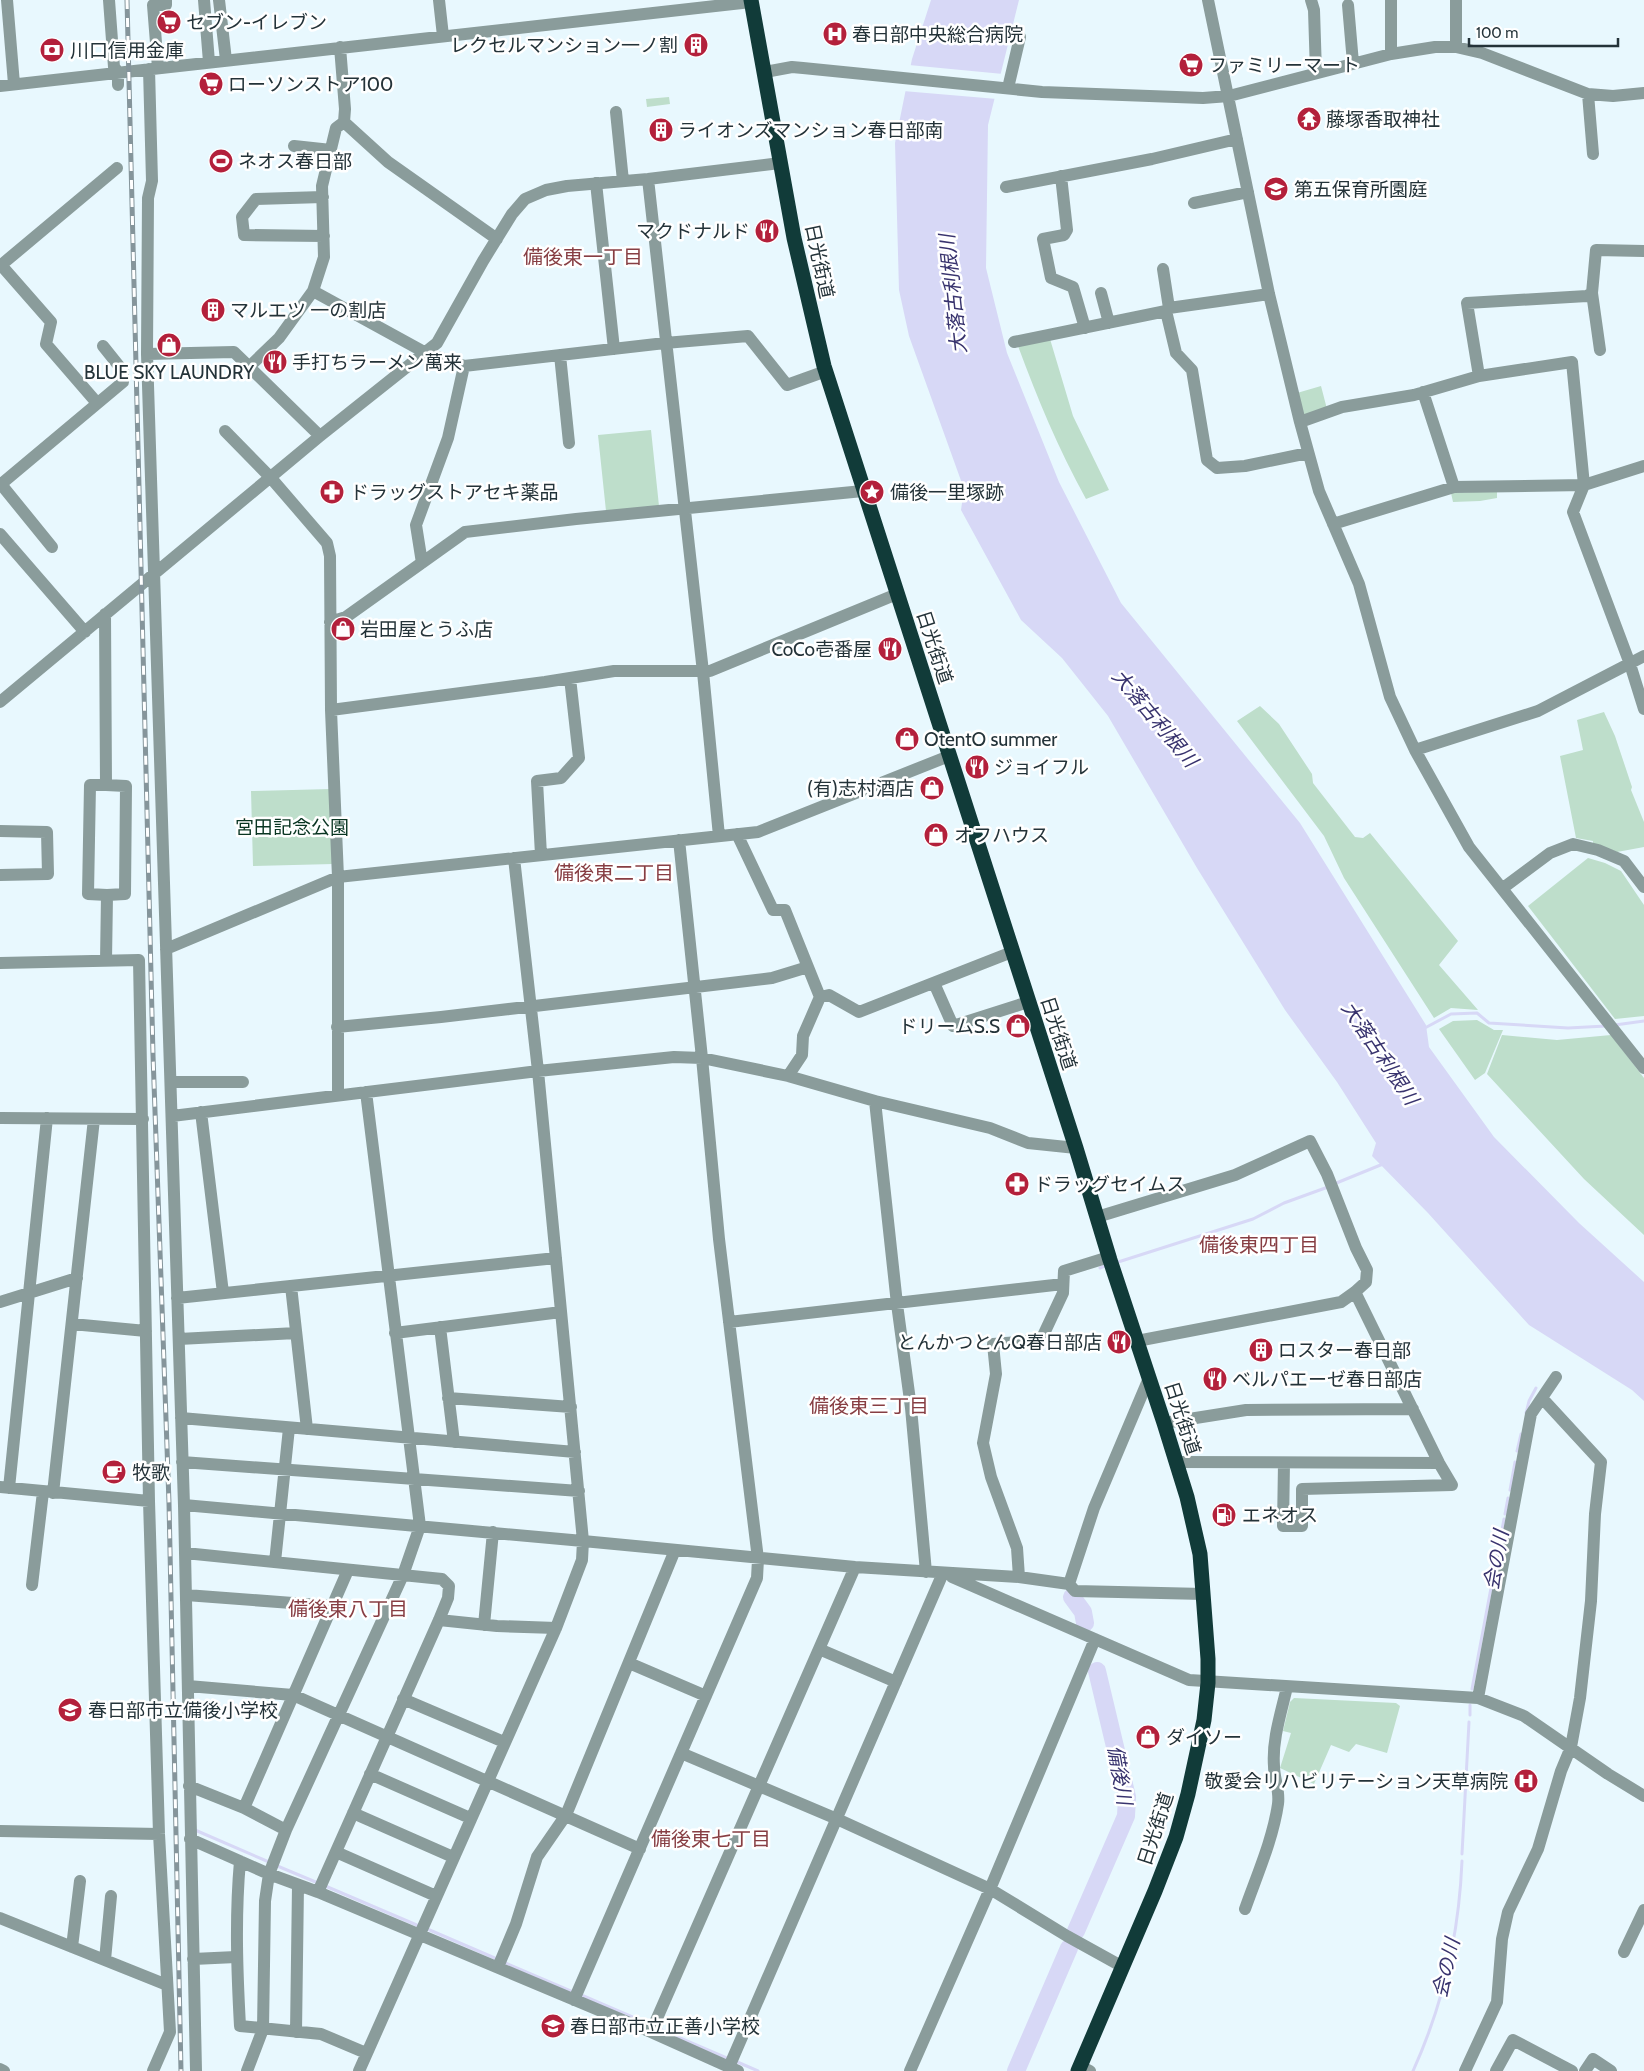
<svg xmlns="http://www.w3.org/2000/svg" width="1644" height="2071" font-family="Cabin,'Noto Sans JP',sans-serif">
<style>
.green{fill:#bedecb}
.water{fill:#d7d8f6}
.pier{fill:#e8f8fe}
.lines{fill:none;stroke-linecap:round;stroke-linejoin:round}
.stream{stroke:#d7d8f6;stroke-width:3}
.river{stroke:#d7d8f6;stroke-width:18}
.minor{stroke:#8a9c9b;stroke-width:12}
.highway{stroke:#113b39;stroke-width:15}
.rail-casing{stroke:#85959b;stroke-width:5}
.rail{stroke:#fff;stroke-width:3;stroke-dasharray:9;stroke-linecap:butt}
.labels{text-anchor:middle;stroke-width:5;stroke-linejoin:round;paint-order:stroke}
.poi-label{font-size:19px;fill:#243339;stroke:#fff;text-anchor:start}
.street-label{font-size:19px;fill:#243339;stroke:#fff}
.park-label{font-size:19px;fill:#093522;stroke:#fff}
.neighbourhood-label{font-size:20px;fill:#873e43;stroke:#fff}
.water-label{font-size:20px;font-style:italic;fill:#38336e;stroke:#fff}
</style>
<rect width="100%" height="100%" fill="#e8f8fe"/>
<path class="green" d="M 669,97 L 670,104 L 647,107 L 646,99 Z
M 1050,339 L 1073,416 L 1109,490 L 1086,499 C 1058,448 1038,400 1018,346 Z
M 1321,386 L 1327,409 L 1306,416 L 1302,413 L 1297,393 Z
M 651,430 L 659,506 L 606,511 L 598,435 Z
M 1497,491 L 1497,498 L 1480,501 L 1453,502 L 1451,493 Z
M 1260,706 L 1279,724 L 1312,774 L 1313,783 L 1355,837 L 1363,838 L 1370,833 L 1458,941 L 1439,965 L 1478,1010 L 1451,1008 L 1434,1018 L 1344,878 L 1324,836 L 1237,721 Z
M 1604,712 L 1615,736 L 1632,787 L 1631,790 L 1644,822 L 1644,847 L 1617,852 L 1593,843 L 1593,841 L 1576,838 L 1560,756 L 1583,750 L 1577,720 Z
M 331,789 L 333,864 L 253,866 L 251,791 Z
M 1588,858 L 1605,863 L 1621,871 L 1644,905 L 1644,1016 L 1615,1019 L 1528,906 Z
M 1477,1020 L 1494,1030 L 1503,1030 L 1485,1073 L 1475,1080 L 1439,1029 L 1453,1021 Z
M 1502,1035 L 1557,1040 L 1611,1035 L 1644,1078 L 1644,1235 L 1584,1179 L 1487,1074 Z
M 1294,1698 L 1396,1703 L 1400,1706 L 1387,1753 L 1356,1744 L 1349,1752 L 1331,1745 L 1314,1784 L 1280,1768 L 1291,1733 L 1283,1731 L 1290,1702 Z"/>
<path class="water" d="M 931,0 L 1019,0 L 988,125 L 986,268 L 1007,353 L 1059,482 L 1121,603 L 1300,823 L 1426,1025 L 1429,1047 L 1494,1137 L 1579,1223 L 1644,1282 L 1644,1401 L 1632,1390 L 1529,1325 L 1428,1213 L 1372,1156 L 1376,1143 L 1337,1082 L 1285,1010 L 1197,868 L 1108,716 L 1062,658 L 1021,620 L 961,510 L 964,489 L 909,336 L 899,290 L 895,143 L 912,59 Z"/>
<path class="pier" d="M 909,65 L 1003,74 L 997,99 L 903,91 Z"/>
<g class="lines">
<path class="stream" d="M 1615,1025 L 1644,1021
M 1423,1029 L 1451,1014 L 1477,1013 L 1489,1023 L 1568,1028 L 1606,1026
M 1334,1184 L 1383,1164
M 1115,1263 L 1253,1219 L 1284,1203 L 1328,1187
M 1100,1268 L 1107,1265
M 1526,1413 L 1529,1401 L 1536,1388
M 1517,1451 L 1521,1434
M 1510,1490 L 1515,1462
M 1505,1514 L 1508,1498
M 1472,1689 L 1504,1519
M 1470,1715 L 1470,1705
M 195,1830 L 269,1862
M 1462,1854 L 1469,1722
M 275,1865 L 318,1883
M 323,1885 L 419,1926
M 425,1928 L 497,1959
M 503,1962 L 573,1992
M 579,1994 L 651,2025
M 657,2028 L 729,2059
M 735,2061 L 758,2071
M 1413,2071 C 1443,2005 1459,1934 1462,1861"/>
<path class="river" d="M 1072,1597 L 1083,1612 L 1085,1623
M 1076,1931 L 1126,1816 L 1127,1797 L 1097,1671
M 1016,2071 L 1069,1948"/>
<path class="minor" d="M 7,0 L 14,84
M 109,0 L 114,67 L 118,72 L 118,85
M 204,0 L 209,62
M 219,0 L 226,60
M 439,0 L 443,36
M 1208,0 L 1269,294 L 1300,422 L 1319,491 L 1359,584 L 1390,697 L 1415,750 L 1469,847 L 1644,1068
M 1311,0 L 1314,10 L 1316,73
M 1391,0 L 1391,54
M 1348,5 L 1353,63
M 1456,47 L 1456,0
M 158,68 L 153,5 L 166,5 L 166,0
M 149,69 L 152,181 L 148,198 L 147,354 L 184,1505 L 196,2071
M 765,72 L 792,67 L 803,68 L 1042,92 L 1203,98 L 1229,96 L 1391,54 L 1435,47 L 1456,47 L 1482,53 L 1588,94 L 1613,96 L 1644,93
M 0,86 L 751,2
M 1008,88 L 1020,37
M 1588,94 L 1593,154
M 616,112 L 623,181
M 344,122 L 388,162 L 497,239
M 294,146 L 331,150
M 1061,176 L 1067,230 L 1064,235 L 1043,239 L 1051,278 L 1073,287 L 1085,328
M 648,179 L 703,672 L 719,836
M 596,183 L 614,349
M 1006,187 L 1152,159 L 1237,139
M 323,197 L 256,199 L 242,217 L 244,235 L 324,236
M 1194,203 L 1248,192
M 1,265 L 51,322 L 46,344 L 97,403
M 0,266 L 117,168
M 1163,269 L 1169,308
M 313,291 L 426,353 L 464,366 L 665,343 L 748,336 L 787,385 L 826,371
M 1101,293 L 1109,323
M 1592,293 L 1600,350
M 1166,311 L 1176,353 L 1192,370 L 1207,460 L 1217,468 L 1245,466 L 1308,453
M 1014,342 L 1166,311 L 1169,308 L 1269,294
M 147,354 L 234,352 L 320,436
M 560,355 L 569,443
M 249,367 L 279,338 L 313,291 L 324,257 L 322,186 L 336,128 L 344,122 L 345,109 L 340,47
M 1479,376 L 1467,303 L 1587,296 L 1592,293 L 1596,250 L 1644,251
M 1423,392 L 1454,487
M 1300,422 L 1342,407 L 1414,395 L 1479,376 L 1572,362 L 1584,485 L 1573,512 L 1630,664 L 1644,709
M 225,431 L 271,478 L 327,543 L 330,556 L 331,710 L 338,877 L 338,1095
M 0,483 L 52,547
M 0,485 L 123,382 L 123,371 L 103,346
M 1333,524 L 1454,487 L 1584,485 L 1644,466
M 0,534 L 85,632
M 422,563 L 416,525 L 448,438 L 464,366
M 105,614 L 106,785 L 90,785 L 88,894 L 107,895 L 106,961
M 330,622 L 346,617 L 465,532 L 576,519 L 863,491
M 0,702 L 320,436 L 437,343 L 483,261 L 512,214 L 525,199 L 546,190 L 567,186 L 648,179 L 780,163
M 331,710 L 545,682 L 614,671 L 710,671 L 897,594
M 1415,750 L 1538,711 L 1644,656
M 106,785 L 126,786 L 125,894 L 107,895
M 0,831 L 47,832 L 48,874 L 0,875
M 737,834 L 773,910 L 785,910 L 820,997 L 803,1036 L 802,1055 L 788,1076
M 541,855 L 537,781 L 561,778 L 579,758 L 570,678
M 1503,888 L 1550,853 L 1573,844 L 1598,850 L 1624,861 L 1644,887
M 166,949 L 338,877 L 758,832 L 949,756
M 0,963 L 139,960 L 149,1501 L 159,1834 L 170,2032 L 153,2071
M 934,983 L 953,1026 L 1028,1002
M 820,997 L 829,995 L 859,1012 L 1012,952
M 337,1027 L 441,1017 L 772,978 L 808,967
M 171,1082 L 243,1082
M 875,1101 L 897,1304 L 911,1408 L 926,1572
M 201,1112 L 223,1293
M 172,1116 L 538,1071 L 674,1057 L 702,1058 L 788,1076 L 875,1101 L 990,1128 L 1028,1143 L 1076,1148
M 0,1118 L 143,1119
M 1097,1217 L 1235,1175 L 1310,1141 L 1327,1174 L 1356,1248 L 1367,1270 L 1366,1282 L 1355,1292 L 1341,1302 L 1137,1341
M 291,1286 L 307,1429
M 177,1298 L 556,1258
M 0,1302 L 77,1278
M 729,1322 L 1063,1284
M 72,1324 L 146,1331
M 440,1327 L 454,1442
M 395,1333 L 561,1312
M 179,1339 L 296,1333
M 448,1398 L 571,1407
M 181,1418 L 575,1452
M 1164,1423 L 1246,1410 L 1413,1409
M 182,1462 L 579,1491
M 1176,1462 L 1439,1463
M 1284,1463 L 1283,1526 L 1302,1526 L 1302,1489 L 1452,1485 L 1439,1463 L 1355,1292
M 0,1487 L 149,1501
M 9,1488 L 47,1118
M 53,1493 L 94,1119
M 184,1505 L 583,1541 L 855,1567 L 1019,1577 L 1069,1584 L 1075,1591 L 1204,1594
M 185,1553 L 442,1579 L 449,1586 L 448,1598 L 439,1620 L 318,1892
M 275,1562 L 289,1428
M 952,1577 L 1189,1680 L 1478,1698 L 1524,1716 L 1608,1774 L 1644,1796
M 1019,1577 L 1017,1548 L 991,1477 L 983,1443 L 996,1374 L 993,1344 L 1041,1340 L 1063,1293 L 1064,1271 L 1109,1257
M 1069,1584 L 1094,1508 L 1149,1378
M 32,1585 L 43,1492
M 186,1595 L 332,1606
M 439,1620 L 497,1626 L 556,1628
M 484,1625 L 493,1532
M 819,1649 L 896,1682
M 629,1663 L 706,1696
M 188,1686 L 293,1695 L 640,1849
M 1478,1698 L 1531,1414 L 1556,1377
M 403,1699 L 504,1742
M 681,1753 L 837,1819 L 990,1889 L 1067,1936 L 1123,1967
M 370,1774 L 470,1818
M 189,1786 L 244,1808 L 286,1830
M 244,1808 L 348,1570
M 353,1813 L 453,1857
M 0,1831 L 159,1834
M 190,1839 L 269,1874 L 318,1892 L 651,2032 L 738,2071
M 336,1852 L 436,1896
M 240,1861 C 235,1917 237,1971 240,2026 L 321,2034 L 366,2053
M 1245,1909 C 1257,1875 1273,1839 1278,1804 C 1280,1790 1274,1779 1274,1766 C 1272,1740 1281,1713 1287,1687
M 0,1918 L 167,1985
M 72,1947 L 80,1881
M 1624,1952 L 1644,1910
M 193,1959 L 236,1957
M 105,1960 L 111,1896
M 498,1967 L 516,1924 L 537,1857 L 566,1815 L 675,1550
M 574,2000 L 757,1578 L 758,1559 L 719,1239 L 702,1058 L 679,840
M 296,2032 L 298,1885
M 651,2032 L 855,1567
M 1080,2066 L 1090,2071
M 729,2067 L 943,1573
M 0,2069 L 4,2071
M 247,2071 L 263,2029 L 265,1901 L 269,1874 L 286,1830 L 403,1575 L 420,1526 L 366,1092
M 359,2071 L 556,1628 L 582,1560 L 583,1541 L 538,1071 L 514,858
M 910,2071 L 990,1889 L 1095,1639
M 1465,2071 L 1497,2002 L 1502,1939 L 1508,1912 L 1538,1849 L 1561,1771 L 1571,1747 L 1580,1698 L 1591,1601 L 1595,1514 L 1601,1462 L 1542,1398
M 1496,2071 L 1513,2040 L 1572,2071
M 1585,2071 L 1593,2059 L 1611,2071"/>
<path class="highway" d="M 751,0 L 794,238 L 824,366 L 1076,1148 L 1110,1260 L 1164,1423 L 1187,1497 L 1200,1554 L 1208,1659 L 1208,1683 L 1204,1720 L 1188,1794 L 1176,1837 L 1155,1891 L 1078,2071"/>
<defs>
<path id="rail" d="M 127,0 L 153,1055 L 169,1503 L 181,2071"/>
</defs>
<use href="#rail" class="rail-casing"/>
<use href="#rail" class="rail"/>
</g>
<defs>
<symbol id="supermarket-disc" viewBox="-11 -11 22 22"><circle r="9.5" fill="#b3203b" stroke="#fff"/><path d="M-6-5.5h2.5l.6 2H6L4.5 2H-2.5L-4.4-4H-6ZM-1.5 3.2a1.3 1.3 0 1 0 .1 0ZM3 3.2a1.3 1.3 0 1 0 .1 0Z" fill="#fff"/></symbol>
<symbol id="hospital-disc" viewBox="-11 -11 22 22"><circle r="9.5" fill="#b3203b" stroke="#fff"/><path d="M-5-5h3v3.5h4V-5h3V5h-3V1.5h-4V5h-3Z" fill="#fff"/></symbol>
<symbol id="building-disc" viewBox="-11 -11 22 22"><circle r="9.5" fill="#b3203b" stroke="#fff"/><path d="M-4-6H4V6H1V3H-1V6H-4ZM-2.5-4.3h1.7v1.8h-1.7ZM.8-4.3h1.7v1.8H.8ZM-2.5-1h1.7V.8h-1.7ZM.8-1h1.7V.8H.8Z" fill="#fff"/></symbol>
<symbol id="bank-disc" viewBox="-11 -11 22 22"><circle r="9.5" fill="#b3203b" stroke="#fff"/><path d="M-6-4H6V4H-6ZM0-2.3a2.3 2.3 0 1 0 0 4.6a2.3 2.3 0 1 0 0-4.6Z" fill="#fff"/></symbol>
<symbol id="temple-disc" viewBox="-11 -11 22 22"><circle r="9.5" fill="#b3203b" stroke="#fff"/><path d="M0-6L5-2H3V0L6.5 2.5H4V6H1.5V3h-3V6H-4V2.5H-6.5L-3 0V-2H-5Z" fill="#fff"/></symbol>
<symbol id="stadium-disc" viewBox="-11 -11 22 22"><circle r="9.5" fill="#b3203b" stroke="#fff"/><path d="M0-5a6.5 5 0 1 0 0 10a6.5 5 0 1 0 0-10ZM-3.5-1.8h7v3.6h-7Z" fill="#fff"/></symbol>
<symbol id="school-disc" viewBox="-11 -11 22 22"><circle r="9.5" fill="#b3203b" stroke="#fff"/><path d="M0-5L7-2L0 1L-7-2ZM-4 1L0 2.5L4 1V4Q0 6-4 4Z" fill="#fff"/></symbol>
<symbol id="restaurant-disc" viewBox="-11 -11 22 22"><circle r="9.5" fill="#b3203b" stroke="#fff"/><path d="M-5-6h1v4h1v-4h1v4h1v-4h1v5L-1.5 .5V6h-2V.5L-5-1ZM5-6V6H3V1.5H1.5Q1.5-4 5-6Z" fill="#fff"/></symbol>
<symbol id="shop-disc" viewBox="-11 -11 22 22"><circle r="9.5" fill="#b3203b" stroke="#fff"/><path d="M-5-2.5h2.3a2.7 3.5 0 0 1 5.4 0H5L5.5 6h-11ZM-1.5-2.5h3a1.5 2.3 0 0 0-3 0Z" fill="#fff"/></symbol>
<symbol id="pharmacy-disc" viewBox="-11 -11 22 22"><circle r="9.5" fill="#b3203b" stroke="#fff"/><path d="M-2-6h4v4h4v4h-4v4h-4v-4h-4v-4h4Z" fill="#fff"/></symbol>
<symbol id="sight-disc" viewBox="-11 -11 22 22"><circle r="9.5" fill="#b3203b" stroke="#fff"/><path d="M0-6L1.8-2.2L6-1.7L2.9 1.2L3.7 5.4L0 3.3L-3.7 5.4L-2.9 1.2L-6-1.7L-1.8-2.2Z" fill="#fff"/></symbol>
<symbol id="cafe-disc" viewBox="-11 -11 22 22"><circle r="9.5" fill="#b3203b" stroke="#fff"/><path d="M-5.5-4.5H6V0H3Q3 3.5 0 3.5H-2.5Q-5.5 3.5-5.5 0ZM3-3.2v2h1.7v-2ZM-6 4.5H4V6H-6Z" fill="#fff"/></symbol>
<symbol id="fuel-disc" viewBox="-11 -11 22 22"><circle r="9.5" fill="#b3203b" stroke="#fff"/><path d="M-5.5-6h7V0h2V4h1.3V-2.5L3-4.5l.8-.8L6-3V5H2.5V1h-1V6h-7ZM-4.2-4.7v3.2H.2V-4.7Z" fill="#fff"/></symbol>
</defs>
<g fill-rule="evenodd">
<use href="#supermarket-disc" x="155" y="8" width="28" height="28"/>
<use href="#hospital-disc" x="821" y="20" width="28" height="28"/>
<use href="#building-disc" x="682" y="31" width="28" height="28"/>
<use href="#bank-disc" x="38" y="36" width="28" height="28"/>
<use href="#supermarket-disc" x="1177" y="51" width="28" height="28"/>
<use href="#supermarket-disc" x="197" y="70" width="28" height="28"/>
<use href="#temple-disc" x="1295" y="105" width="28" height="28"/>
<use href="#building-disc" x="647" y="116" width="28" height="28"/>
<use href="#stadium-disc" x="207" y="147" width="28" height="28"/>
<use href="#school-disc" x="1262" y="175" width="28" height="28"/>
<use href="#restaurant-disc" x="753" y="217" width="28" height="28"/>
<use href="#building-disc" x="199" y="296" width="28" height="28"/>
<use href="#shop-disc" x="155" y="331" width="28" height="28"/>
<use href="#restaurant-disc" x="261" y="348" width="28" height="28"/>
<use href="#pharmacy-disc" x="318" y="478" width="28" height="28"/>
<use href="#sight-disc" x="858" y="478" width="28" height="28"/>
<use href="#shop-disc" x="329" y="615" width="28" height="28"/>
<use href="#restaurant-disc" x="876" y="635" width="28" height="28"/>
<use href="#shop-disc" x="893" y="725" width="28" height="28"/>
<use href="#restaurant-disc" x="963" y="753" width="28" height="28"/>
<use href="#shop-disc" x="918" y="774" width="28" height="28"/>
<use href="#shop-disc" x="922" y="821" width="28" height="28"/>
<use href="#shop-disc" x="1004" y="1012" width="28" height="28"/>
<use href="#pharmacy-disc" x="1003" y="1170" width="28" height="28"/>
<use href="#restaurant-disc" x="1105" y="1328" width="28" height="28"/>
<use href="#building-disc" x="1247" y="1336" width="28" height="28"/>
<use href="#restaurant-disc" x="1201" y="1365" width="28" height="28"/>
<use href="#cafe-disc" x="100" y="1458" width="28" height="28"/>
<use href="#fuel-disc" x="1210" y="1501" width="28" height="28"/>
<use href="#school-disc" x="56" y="1696" width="28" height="28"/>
<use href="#shop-disc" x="1134" y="1723" width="28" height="28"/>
<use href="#hospital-disc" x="1512" y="1767" width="28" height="28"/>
<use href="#school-disc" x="539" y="2012" width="28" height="28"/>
</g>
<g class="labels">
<g class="poi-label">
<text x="186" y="29">セブン-イレブン</text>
<text x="852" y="41">春日部中央総合病院</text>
<text x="678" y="52" text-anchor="end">レクセルマンション一ノ割</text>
<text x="70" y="57">川口信用金庫</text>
<text x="1208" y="72">ファミリーマート</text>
<text x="228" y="91">ローソンストア100</text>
<text x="1326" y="126">藤塚香取神社</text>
<text x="678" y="137">ライオンズマンション春日部南</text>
<text x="238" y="168">ネオス春日部</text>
<text x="1294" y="196">第五保育所園庭</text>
<text x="750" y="238" text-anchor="end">マクドナルド</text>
<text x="230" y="317">マルエツ 一の割店</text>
<text x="292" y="369">手打ちラーメン萬来</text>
<text x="169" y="379" text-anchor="middle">BLUE SKY LAUNDRY</text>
<text x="350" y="499">ドラッグストアセキ薬品</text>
<text x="890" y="499">備後一里塚跡</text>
<text x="360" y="636">岩田屋とうふ店</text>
<text x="872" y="656" text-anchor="end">CoCo壱番屋</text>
<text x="924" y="746">OtentO summer</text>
<text x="994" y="774">ジョイフル</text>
<text x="914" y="795" text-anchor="end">(有)志村酒店</text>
<text x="954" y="842">オフハウス</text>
<text x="1000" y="1033" text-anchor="end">ドリームS.S</text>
<text x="1034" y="1191">ドラッグセイムス</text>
<text x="1102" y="1349" text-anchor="end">とんかつとんQ春日部店</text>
<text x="1278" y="1357">ロスター春日部</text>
<text x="1232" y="1386">ベルパエーゼ春日部店</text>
<text x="132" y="1479">牧歌</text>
<text x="1242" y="1522">エネオス</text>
<text x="88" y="1717">春日部市立備後小学校</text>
<text x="1166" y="1744">ダイソー</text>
<text x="1508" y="1788" text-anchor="end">敬愛会リハビリテーション天草病院</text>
<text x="570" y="2033">春日部市立正善小学校</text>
</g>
<g class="street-label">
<text transform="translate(820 261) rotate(78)" y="7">日光街道</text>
<text transform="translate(935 647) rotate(72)" y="7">日光街道</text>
<text transform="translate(1059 1033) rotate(72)" y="7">日光街道</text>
<text transform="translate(1183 1418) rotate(72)" y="7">日光街道</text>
<text transform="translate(1155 1829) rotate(-72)" y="7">日光街道</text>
</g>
<g class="park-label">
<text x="292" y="834">宮田記念公園</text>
</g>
<g class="neighbourhood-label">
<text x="583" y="264">備後東一丁目</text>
<text x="614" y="880">備後東二丁目</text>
<text x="1259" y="1252">備後東四丁目</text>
<text x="869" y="1413">備後東三丁目</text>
<text x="348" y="1616">備後東八丁目</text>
<text x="711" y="1846">備後東七丁目</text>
</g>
<g class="water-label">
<text transform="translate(953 294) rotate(-96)" y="7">大落古利根川</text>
<text transform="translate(1155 718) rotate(50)" y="7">大落古利根川</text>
<text transform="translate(1380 1053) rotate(56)" y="7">大落古利根川</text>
<text transform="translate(1496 1560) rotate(-80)" y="7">会の川</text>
<text transform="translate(1120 1775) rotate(80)" y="7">備後川</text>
<text transform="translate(1446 1968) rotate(-77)" y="7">会の川</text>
</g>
</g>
<path d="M1469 38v8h149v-8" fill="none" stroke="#243339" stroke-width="2.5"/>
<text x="1476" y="38" font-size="15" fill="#243339" stroke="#ffffff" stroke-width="4" paint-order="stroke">100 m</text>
</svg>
